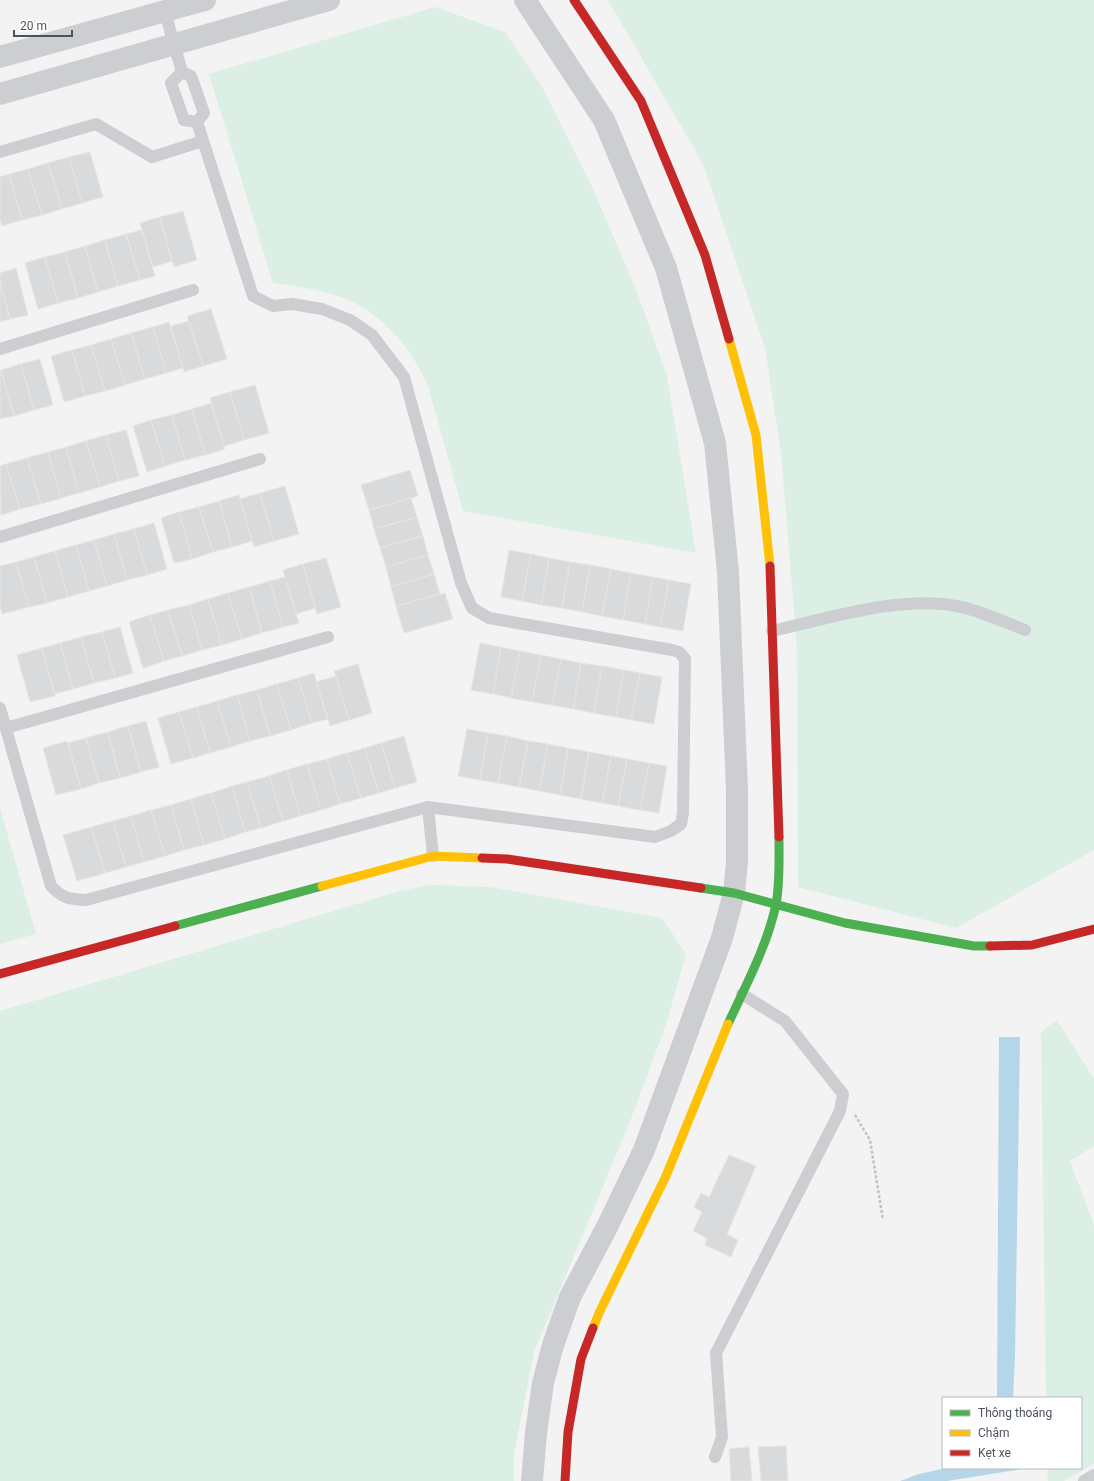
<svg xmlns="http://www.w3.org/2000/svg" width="1094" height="1481" font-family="Roboto,sans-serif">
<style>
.green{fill:#dbefe5}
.water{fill:#b4d6e8}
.building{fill:#d9dadc;stroke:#e5e5e5}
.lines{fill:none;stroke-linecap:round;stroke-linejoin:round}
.path{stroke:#bcc5c3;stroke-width:2.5;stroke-dasharray:3 2;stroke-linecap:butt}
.lane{stroke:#cdced1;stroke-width:12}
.street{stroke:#cdced1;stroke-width:22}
.fast{stroke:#4caf50;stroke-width:9}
.slow{stroke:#ffc107;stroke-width:9}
.jam{stroke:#c62828;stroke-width:9}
</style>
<rect width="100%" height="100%" fill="#f3f3f3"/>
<path class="green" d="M 608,0 L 1094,0 L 1094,850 L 956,928 L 798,887 L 797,647 L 781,453 L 765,348 L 703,164 Z
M 435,7 L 505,32 L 543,88 L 593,189 L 636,289 L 667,376 L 696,553 L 463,511 L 428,386 C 414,352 383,314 348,300 C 323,290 298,286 273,283 L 209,74 Z
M 0,808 L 36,934 L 0,944 Z
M 429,885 L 491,887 L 662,918 L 686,954 L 666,1025 L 629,1124 L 534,1352 L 513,1459 L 514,1481 L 0,1481 L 0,1011 L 400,891 Z
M 1057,1020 L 1094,1079 L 1094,1146 L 1070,1161 L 1094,1225 L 1094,1464 L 1064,1481 L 1048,1481 L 1047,1468 L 1081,1468 L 1081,1398 L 1046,1398 L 1041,1032 Z"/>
<path class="water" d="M 999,1037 L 1020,1037 L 1015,1358 L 1013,1398 L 997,1398 Z
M 947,1468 L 1021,1468 L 1022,1469 L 947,1481 L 900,1481 L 919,1474 Z"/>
<path class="building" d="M 90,152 L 103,197 L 82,203 L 69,157 Z
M 69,157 L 82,203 L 62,209 L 48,163 Z
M 48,163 L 62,209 L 42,215 L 28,169 Z
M 28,169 L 42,215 L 22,220 L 9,174 Z
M 9,174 L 22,220 L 2,226 L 0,220 L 0,177 Z
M 183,211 L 197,260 L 174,267 L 160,217 Z
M 160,217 L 172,261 L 153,267 L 140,223 Z
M 142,230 L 155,276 L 140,280 L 126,234 Z
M 126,234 L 140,280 L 118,286 L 105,240 Z
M 105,240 L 118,286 L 98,292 L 85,246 Z
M 85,246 L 98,292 L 78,298 L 65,252 Z
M 65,252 L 78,298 L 58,303 L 45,257 Z
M 45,257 L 58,303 L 38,309 L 25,263 Z
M 16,268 L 28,315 L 10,319 L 0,282 L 0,273 Z
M 0,282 L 10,319 L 0,322 Z
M 211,309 L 227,359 L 203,366 L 187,316 Z
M 189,321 L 203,366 L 184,372 L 171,326 Z
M 169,322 L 183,368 L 166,373 L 153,327 Z
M 153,327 L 166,373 L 145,379 L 131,333 Z
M 131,333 L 145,379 L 125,385 L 111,339 Z
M 111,339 L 125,385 L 105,391 L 91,345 Z
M 91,345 L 105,391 L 85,396 L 72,350 Z
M 72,350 L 85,396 L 64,402 L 51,356 Z
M 40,359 L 53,405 L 34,410 L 21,364 Z
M 21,364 L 34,410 L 14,416 L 1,370 Z
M 0,370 L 1,370 L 14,416 L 0,419 Z
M 255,385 L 269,433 L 244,440 L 230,392 Z
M 230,392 L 244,440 L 224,446 L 210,398 Z
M 211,403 L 225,449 L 205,455 L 192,409 Z
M 192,409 L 205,455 L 185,460 L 172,415 Z
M 172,415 L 185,460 L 165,466 L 151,420 Z
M 151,420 L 165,466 L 147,472 L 133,426 Z
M 126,430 L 139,476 L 119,481 L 106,435 Z
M 106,435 L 119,481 L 100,487 L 86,441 Z
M 86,441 L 100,487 L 79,493 L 66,447 Z
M 66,447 L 79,493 L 61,498 L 48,452 Z
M 48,452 L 61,498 L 41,504 L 27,458 Z
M 27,458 L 41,504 L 20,509 L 6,464 Z
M 6,464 L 20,509 L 1,515 L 0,466 Z
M 410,470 L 418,496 L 369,510 L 361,485 Z
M 285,486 L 299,534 L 274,541 L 260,493 Z
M 260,493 L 274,541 L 254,547 L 240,499 Z
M 239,495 L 252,541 L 232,547 L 219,501 Z
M 411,498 L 417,517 L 374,529 L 369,510 Z
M 219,501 L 232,547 L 213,552 L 199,507 Z
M 199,507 L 213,552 L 192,559 L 179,512 Z
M 179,512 L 192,559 L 174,563 L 161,518 Z
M 417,517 L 423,536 L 380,548 L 374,529 Z
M 154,523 L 167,569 L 147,575 L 134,529 Z
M 134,529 L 147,575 L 127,580 L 114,534 Z
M 114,534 L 127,580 L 107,586 L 94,540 Z
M 423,536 L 428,555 L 386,567 L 380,548 Z
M 94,540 L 107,586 L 89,591 L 76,545 Z
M 76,545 L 89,591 L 68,597 L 55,551 Z
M 509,550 L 531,554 L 522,601 L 501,597 Z
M 55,551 L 68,597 L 47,603 L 34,557 Z
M 531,554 L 549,558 L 541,605 L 522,601 Z
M 428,555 L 434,574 L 391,587 L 386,567 Z
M 34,557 L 47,603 L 29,607 L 16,562 Z
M 326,558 L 341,607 L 317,614 L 303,564 Z
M 549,558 L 570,562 L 562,608 L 541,605 Z
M 16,562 L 29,607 L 2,614 L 0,606 L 0,566 Z
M 570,562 L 590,565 L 582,612 L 562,608 Z
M 303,564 L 315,608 L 296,614 L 283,570 Z
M 590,565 L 611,569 L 602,616 L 582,612 Z
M 611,569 L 631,573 L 623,620 L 602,616 Z
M 631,573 L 653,577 L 645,624 L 623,620 Z
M 434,574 L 440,594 L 396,606 L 391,587 Z
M 285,577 L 299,623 L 283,627 L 270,581 Z
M 653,577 L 669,580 L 660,627 L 645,624 Z
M 669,580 L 691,584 L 683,631 L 660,627 Z
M 270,581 L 283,627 L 262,633 L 249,587 Z
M 249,587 L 262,633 L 242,639 L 228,593 Z
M 228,593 L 242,639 L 222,645 L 208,599 Z
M 445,593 L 453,619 L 404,633 L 396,606 Z
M 208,599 L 222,645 L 202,650 L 189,605 Z
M 189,605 L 202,650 L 182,656 L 168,610 Z
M 168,610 L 182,656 L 164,661 L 150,615 Z
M 150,615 L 164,661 L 143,668 L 129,622 Z
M 120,627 L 133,673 L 115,678 L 102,632 Z
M 102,632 L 115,678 L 94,683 L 81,637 Z
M 81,637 L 94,683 L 73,689 L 60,643 Z
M 60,643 L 73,689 L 54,694 L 42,648 Z
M 480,643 L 501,647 L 493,694 L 471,690 Z
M 501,647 L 520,651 L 511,698 L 493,694 Z
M 42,648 L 55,696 L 30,702 L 17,655 Z
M 520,651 L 541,655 L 532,702 L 511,698 Z
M 541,655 L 561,659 L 552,705 L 532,702 Z
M 561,659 L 581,663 L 573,709 L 552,705 Z
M 581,663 L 602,666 L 594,713 L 573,709 Z
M 358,664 L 372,713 L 349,720 L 334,671 Z
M 602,666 L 624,670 L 616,717 L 594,713 Z
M 624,670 L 640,673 L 631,720 L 616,717 Z
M 314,673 L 328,719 L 312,723 L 298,678 Z
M 640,673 L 662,677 L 654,724 L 631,720 Z
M 336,676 L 349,720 L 330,726 L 316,682 Z
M 298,678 L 312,723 L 291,730 L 277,684 Z
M 277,684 L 291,730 L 270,736 L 257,690 Z
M 257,690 L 270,736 L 250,741 L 237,695 Z
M 237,695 L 250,741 L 231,747 L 217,701 Z
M 217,701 L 231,747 L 210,753 L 197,707 Z
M 197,707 L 210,753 L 193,758 L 179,712 Z
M 179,712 L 193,758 L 171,764 L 158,718 Z
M 146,721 L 159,767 L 141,772 L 128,726 Z
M 128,726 L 141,772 L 120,778 L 108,732 Z
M 467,729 L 488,733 L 480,780 L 458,776 Z
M 108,732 L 120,778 L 99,783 L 86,738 Z
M 488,733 L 507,736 L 498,783 L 480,780 Z
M 404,736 L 417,782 L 395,788 L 381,743 Z
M 507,736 L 528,741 L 519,787 L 498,783 Z
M 86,738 L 99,783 L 81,789 L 68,743 Z
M 67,741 L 81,789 L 56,795 L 43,748 Z
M 528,741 L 548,744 L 539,791 L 519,787 Z
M 381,743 L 395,788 L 379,793 L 365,748 Z
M 548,744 L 568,748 L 560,795 L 539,791 Z
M 365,748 L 379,793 L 361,798 L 347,753 Z
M 568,748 L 589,752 L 581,799 L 560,795 Z
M 589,752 L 611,756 L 602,803 L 581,799 Z
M 347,753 L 361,798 L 340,804 L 327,759 Z
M 611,756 L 627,759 L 618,806 L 602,803 Z
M 327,759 L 340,804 L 321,810 L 307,764 Z
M 627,759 L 649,763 L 640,810 L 618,806 Z
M 649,763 L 667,766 L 659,813 L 640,810 Z
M 307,764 L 321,810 L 300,816 L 287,770 Z
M 287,770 L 300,816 L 283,821 L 269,776 Z
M 269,776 L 283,821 L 261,828 L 247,782 Z
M 247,782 L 261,828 L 245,832 L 232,786 Z
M 232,786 L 245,832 L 225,839 L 211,793 Z
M 211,793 L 225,839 L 204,845 L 191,799 Z
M 191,799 L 204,845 L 184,850 L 171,805 Z
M 171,805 L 184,850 L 165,856 L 151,810 Z
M 151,810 L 165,856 L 144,862 L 131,816 Z
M 131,816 L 144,862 L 126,867 L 113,821 Z
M 113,821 L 126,867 L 105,873 L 91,827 Z
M 91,827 L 105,873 L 77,881 L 63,835 Z
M 729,1155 L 756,1166 L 727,1234 L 738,1240 L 731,1257 L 705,1245 L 707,1238 L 693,1231 L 702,1212 L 694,1207 L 701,1193 L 709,1197 Z
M 786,1446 L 788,1481 L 761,1481 L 758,1447 Z
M 749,1447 L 752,1481 L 731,1481 L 729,1449 Z"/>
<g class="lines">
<path class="path" d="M 855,1115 L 870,1140 L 883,1220"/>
<path class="lane" d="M 165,12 L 182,72
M 182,72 L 171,83 L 184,120 L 197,122
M 182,72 L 191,76 L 204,113 L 197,122
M 0,152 L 96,124 L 152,157 L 203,141
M 0,349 L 193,290
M 0,537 L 260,459
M 772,631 C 826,619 901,595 956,606 C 979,610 1002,621 1025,630
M 0,708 L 51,886 C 63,899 70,899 86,900 L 428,807 L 655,837 L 671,831 L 681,824 L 683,813 L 685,659 L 679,652 L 672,650 L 489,618 L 472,608 L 461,583 L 404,377 L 372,335 L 350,320 L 322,309 L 292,304 L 273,306 L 253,296 L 197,122
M 6,728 L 328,637
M 428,807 L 433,856
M 715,1457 L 722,1437 L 716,1353 L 840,1111 L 843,1094 L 785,1021 L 742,994
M 1084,1481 L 1094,1475"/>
<path class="street" d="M 525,0 L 604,120 L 666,268 L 715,443 L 728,572 L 737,790 L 737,862 L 734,893 L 722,938 L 644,1150 L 607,1227 L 570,1297 L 553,1345 L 543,1383 L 536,1433 L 532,1481
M 0,57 L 205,0
M 0,94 L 329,0"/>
<path class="fast" d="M 701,888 L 734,893 L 845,923 L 974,946 L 990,946
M 175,926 L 322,886
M 728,1024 C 745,987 768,944 776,904 C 780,884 779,857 779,837"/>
<path class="slow" d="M 729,339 L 756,435 L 770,566
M 322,886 L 433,856 L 482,858
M 593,1328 L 600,1311 L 666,1176 L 728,1024"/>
<path class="jam" d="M 574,0 L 641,101 L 705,255 L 729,339
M 770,566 L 779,837
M 482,858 L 507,859 L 701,888
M 990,946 L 1032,945 L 1094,929
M 0,974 L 175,926
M 565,1481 L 568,1432 L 581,1359 L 593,1328"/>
</g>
<rect x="942" y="1397" width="140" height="72" fill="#ffffff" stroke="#b7babe"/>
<rect x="950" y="1410" width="20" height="6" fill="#4caf50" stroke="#b7babe"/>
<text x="978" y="1417" font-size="12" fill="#4c535d">Thông thoáng</text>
<rect x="950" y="1430" width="20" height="6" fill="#ffc107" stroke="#b7babe"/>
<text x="978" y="1437" font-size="12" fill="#4c535d">Chậm</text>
<rect x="950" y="1450" width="20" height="6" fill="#c62828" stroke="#b7babe"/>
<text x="978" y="1457" font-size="12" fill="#4c535d">Kẹt xe</text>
<path d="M14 30v6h58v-6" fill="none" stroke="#4c535d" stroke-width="2"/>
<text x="20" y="30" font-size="12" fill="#4c535d" stroke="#ffffff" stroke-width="3" paint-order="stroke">20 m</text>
</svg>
